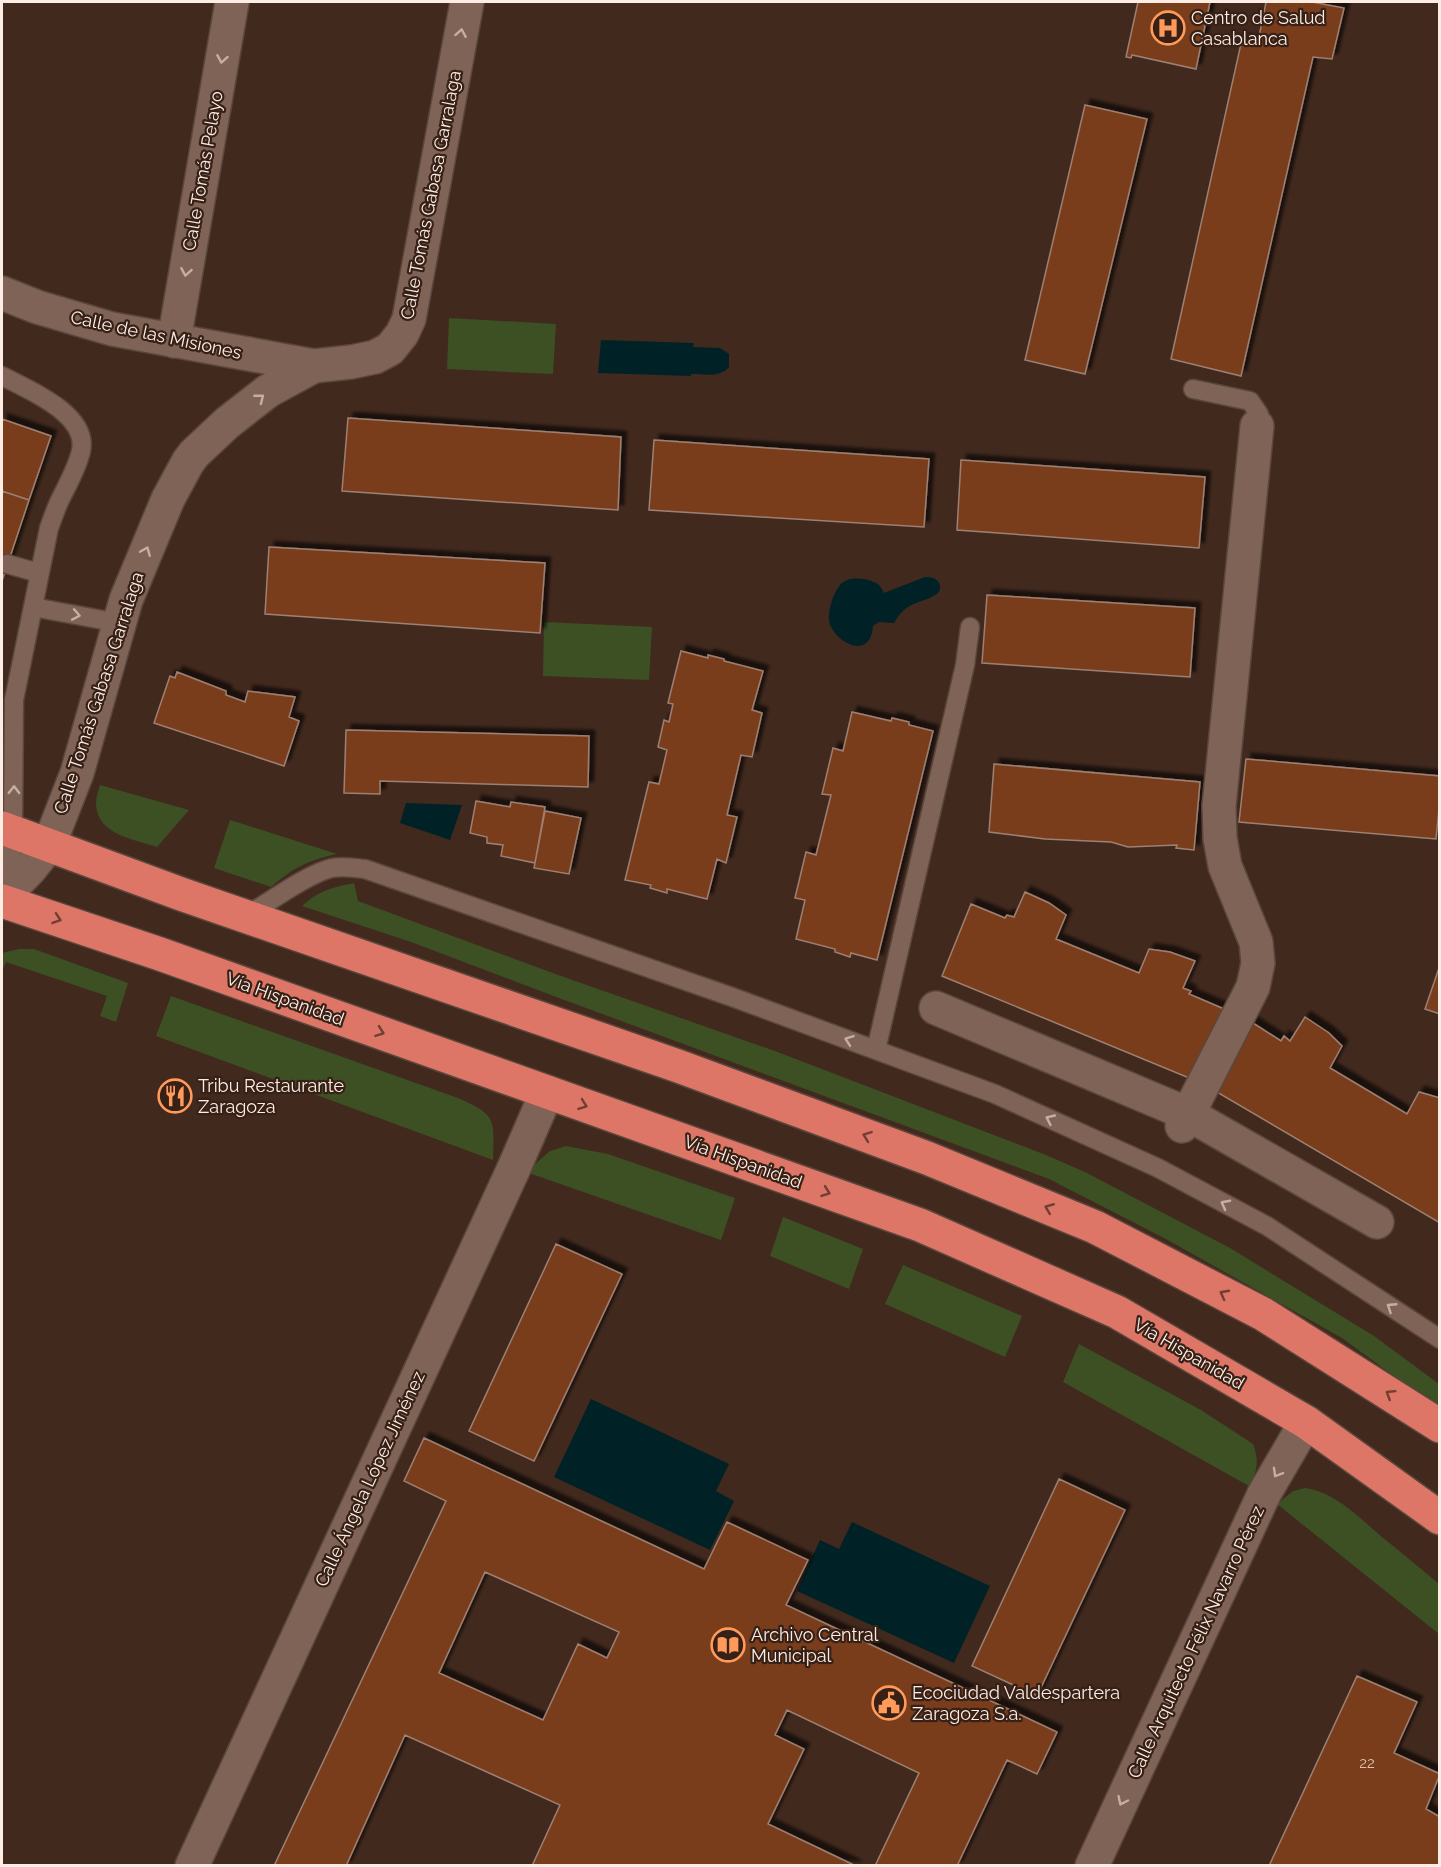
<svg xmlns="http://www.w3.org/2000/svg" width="1441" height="1867" font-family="Raleway,sans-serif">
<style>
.green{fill:#3c5024}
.water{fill:#002226}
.building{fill:#7a3c1b;stroke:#9d8073;stroke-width:1.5;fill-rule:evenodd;filter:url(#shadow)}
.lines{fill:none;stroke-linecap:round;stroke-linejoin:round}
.lane-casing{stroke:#5a463c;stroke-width:21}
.street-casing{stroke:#5a463c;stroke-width:36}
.secondary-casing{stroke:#5a463c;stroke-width:36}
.highway-casing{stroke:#5a463c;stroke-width:36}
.lane{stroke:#7e6356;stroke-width:18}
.street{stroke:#7e6356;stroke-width:33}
.secondary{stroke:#7e6356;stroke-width:33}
.highway{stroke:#de7667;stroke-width:33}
.oneway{stroke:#c4afa5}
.oneway2{stroke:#713e32}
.labels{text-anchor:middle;stroke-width:4.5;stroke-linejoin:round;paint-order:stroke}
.number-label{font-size:15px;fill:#dcc1b2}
.poi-label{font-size:18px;fill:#fdede5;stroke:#372015;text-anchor:start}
.street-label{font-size:18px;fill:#fdede5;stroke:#372015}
</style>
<defs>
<filter id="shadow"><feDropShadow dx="5.5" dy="-5.5" stdDeviation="1.5" flood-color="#0009"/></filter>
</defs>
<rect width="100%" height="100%" fill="#41291e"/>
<path class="green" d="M 449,318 L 556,324 L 553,374 L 447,369 Z
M 544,622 L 652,627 L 649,680 L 543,676 Z
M 100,785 L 189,810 L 157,847 C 134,839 97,835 96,804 C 96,797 98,791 100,785 Z
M 230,820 L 243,824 L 337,854 C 307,861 294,867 271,887 L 214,868 Z
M 354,883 L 358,901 L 561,976 L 775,1051 L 1046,1155 L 1087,1173 L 1230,1248 L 1374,1336 L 1439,1384 L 1439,1409 L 1342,1338 L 1166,1239 L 1049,1179 L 559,998 L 411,942 L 302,906 C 320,890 331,888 354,883 Z
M 19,949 L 34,949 L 128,983 L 116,1022 L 100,1016 L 107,996 L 6,962 L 2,971 L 2,953 Z
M 171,996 L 458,1098 C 497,1115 494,1119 493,1160 L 156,1036 Z
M 566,1146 L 608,1154 L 735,1198 L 721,1240 L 526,1172 L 550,1151 Z
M 783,1217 L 863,1249 L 849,1289 L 770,1256 Z
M 903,1265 L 1022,1316 L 1005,1357 L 885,1304 Z
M 1079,1344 L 1201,1410 L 1253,1444 C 1259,1460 1258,1471 1249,1486 L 1063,1382 Z
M 1305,1488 C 1335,1492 1360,1518 1382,1537 C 1401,1552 1420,1568 1439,1584 L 1439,1634 L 1277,1504 L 1293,1491 Z"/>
<path class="water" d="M 601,340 L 694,343 L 693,347 L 720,348 L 729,354 L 729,367 C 719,378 706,374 691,374 L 691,376 L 598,373 Z
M 925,577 C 935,576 943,582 939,592 C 922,606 908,598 894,623 L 879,622 L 873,626 C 870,666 826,637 829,616 C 829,607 834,592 840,585 C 848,575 870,578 879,585 C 881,587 883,591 884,593 Z
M 406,803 L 462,805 L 450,840 L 400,823 Z
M 591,1399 L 729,1464 L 716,1491 L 734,1501 L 710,1550 L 554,1477 Z
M 852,1522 L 990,1586 L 954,1663 L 797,1591 L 820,1540 L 839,1549 Z"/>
<path class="building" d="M 1138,2 L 1210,2 L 1196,69 L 1132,55 L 1131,58 L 1126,57 Z
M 1266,2 L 1312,2 L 1344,8 L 1332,59 L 1313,57 L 1241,376 L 1171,359 L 1242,39 L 1258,42 Z
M 1085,105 L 1147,119 L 1085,374 L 1025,360 Z
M 348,418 L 621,437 L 618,510 L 342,491 Z
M 2,419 L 51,436 L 29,500 L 2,491 Z
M 654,440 L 929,459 L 924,527 L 649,510 Z
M 961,460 L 1205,477 L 1199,548 L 957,530 Z
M 2,491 L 29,500 L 2,581 Z
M 269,547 L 545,563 L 540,633 L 265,614 Z
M 987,595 L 1195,608 L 1190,677 L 982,663 Z
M 681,651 L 708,658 L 708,655 L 724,659 L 724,661 L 763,671 L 752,710 L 762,713 L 752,757 L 741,755 L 727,815 L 737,817 L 726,863 L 717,859 L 707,899 L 667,889 L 667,893 L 650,888 L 651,885 L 625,880 L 649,782 L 659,784 L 667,750 L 658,747 L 664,720 L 669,722 L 673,704 L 668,703 Z
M 177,672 L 226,691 L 226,695 L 245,702 L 248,691 L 295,697 L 289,717 L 299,721 L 284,766 L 154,723 L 170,676 L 175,678 Z
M 852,712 L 891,721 L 892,718 L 909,722 L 909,725 L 933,731 L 877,960 L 851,953 L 850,957 L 835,952 L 835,949 L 796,939 L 805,900 L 795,898 L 806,852 L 816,855 L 831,795 L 822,794 L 833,748 L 843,751 Z
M 346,730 L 589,736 L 588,787 L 380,781 L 380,794 L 344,793 Z
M 1246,759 L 1440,776 L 1440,799 L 1436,839 L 1239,822 Z
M 994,764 L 1200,782 L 1194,850 L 1176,848 L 1177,845 L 1128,847 L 1111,842 L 1045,839 L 989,832 Z
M 476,801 L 510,807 L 511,802 L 545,807 L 535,863 L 501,856 L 503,845 L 487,843 L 487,837 L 470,833 Z
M 545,811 L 581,818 L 569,874 L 534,868 Z
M 1025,892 L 1049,903 L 1066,915 L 1056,939 L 1139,973 L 1149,949 L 1170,952 L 1195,961 L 1183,988 L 1191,991 L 1189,994 L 1224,1009 L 1194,1080 L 942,976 L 971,904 L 1005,918 L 1007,915 L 1014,917 Z
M 1440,965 L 1440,1014 L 1425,1009 Z
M 1305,1017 L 1329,1033 L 1342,1046 L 1330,1068 L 1407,1114 L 1419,1092 L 1440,1098 L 1440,1223 L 1210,1088 L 1250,1021 L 1281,1041 L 1284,1036 L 1290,1041 Z
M 556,1244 L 622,1274 L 534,1461 L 469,1431 Z
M 424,1438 L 704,1569 L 727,1522 L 808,1560 L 786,1605 L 1057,1732 L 1037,1774 L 1007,1760 L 957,1866 L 875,1866 L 919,1773 L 787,1710 L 775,1735 L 804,1749 L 768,1824 L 856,1866 L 532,1866 L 560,1805 L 405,1735 L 346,1866 L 274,1866 L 446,1501 L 404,1481 ZM 485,1572 L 619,1632 L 607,1658 L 578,1644 L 543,1720 L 439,1673 Z
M 1059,1479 L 1125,1510 L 1037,1696 L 972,1666 Z
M 1357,1676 L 1417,1702 L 1394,1753 L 1440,1774 L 1426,1809 L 1440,1817 L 1440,1866 L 1269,1866 Z"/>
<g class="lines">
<defs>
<path id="lane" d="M 2,376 C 27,389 89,414 81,451 C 77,469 67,485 59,502 C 55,511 52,520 49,528 L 14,700 L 13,832 L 9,889
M 1193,389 L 1250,401 L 1259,414 L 1257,426
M 7,564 L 39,573
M 33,607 L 119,623
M 246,916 C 268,903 309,873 332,868 C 343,866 354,868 365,869 L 732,997 L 995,1094 L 1158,1168 L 1267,1226 L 1440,1339
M 876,1050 L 965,665 L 970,627"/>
<path id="street" d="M 2,293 L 37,307 L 112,329 L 314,366
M 174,341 L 232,2
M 936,1008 L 1188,1114 L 1377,1222
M 1182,1126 L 1253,987 L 1258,963 L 1256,942 L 1225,866 L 1220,838 L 1219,806 L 1257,426
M 192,1866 L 514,1168 L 547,1092
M 1092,1866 L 1264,1494 L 1306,1422"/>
<path id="secondary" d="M 2,898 L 30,869 L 49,845 L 77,773 L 126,600 L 168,499 L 188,462 L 194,454 L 227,423 L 268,391 L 314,366 L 351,362 L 375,357 L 390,349 L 402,334 L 409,319 L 467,2"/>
<path id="highway" d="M 2,828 L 181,894 L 678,1066 L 927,1158 L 1095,1227 L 1263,1314 L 1440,1426
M 2,901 L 160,954 L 920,1225 L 1117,1312 L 1306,1422 L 1440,1518"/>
</defs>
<use href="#lane" class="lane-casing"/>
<use href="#street" class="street-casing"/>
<use href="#secondary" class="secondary-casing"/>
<use href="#highway" class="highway-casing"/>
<use href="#lane" class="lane"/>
<use href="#street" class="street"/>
<use href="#secondary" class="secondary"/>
<use href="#highway" class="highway"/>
</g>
<defs><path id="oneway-chevron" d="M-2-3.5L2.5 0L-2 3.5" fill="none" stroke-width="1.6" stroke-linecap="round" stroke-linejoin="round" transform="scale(1.5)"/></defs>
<g class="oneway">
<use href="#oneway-chevron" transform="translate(461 33) rotate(-80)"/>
<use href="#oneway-chevron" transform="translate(222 59) rotate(100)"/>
<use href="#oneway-chevron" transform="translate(186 272) rotate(100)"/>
<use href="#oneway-chevron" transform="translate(260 398) rotate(-38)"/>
<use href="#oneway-chevron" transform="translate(146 551) rotate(-68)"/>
<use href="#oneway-chevron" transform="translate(76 615) rotate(11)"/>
<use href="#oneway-chevron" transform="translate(14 790) rotate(-89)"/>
<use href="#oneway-chevron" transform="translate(849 1040) rotate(-160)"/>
<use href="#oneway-chevron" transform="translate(1050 1119) rotate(-155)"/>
<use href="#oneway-chevron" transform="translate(1225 1204) rotate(-152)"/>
<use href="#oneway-chevron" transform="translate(1391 1307) rotate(-147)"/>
<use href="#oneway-chevron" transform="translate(1277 1473) rotate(120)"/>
<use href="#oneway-chevron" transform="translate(1122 1801) rotate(115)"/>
</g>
<g class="oneway2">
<use href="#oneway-chevron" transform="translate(57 919) rotate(19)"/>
<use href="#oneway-chevron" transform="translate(380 1032) rotate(20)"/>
<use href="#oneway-chevron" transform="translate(583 1105) rotate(20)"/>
<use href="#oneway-chevron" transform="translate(867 1136) rotate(-160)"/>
<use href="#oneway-chevron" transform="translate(826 1192) rotate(20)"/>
<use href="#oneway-chevron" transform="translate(1049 1208) rotate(-158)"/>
<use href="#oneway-chevron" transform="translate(1224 1294) rotate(-152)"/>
<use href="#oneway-chevron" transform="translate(1390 1394) rotate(-148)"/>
</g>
<defs>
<symbol id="hospital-ring" viewBox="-11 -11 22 22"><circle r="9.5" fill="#372015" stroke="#ff9a5b" stroke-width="1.5"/><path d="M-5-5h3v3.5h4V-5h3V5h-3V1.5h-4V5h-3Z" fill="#ff9a5b"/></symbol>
<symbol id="restaurant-ring" viewBox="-11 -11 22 22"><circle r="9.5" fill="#372015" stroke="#ff9a5b" stroke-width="1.5"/><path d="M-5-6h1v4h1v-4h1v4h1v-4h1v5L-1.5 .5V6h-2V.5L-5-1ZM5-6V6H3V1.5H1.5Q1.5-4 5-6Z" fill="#ff9a5b"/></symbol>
<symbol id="library-ring" viewBox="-11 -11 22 22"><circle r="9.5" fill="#372015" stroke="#ff9a5b" stroke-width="1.5"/><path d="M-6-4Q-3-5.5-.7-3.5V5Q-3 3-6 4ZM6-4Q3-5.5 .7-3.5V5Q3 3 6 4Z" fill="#ff9a5b"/></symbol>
<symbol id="civic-ring" viewBox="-11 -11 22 22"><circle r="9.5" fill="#372015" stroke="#ff9a5b" stroke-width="1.5"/><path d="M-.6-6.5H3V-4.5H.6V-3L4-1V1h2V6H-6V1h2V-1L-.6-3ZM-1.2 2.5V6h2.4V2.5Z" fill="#ff9a5b"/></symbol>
</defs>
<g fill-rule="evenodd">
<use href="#hospital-ring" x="1149" y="9" width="38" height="38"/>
<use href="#restaurant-ring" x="156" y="1077" width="38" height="38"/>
<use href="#library-ring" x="709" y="1626" width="38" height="38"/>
<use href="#civic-ring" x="870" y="1684" width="38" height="38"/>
</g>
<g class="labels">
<g class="number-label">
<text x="1367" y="1768">22</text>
</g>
<g class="poi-label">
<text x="1191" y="24">Centro de Salud<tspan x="1191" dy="21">Casablanca</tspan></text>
<text x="198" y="1092">Tribu Restaurante<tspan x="198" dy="21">Zaragoza</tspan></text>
<text x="751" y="1641">Archivo Central<tspan x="751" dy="21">Municipal</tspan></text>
<text x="912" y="1699">Ecociudad Valdespartera<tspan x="912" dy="21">Zaragoza S.a.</tspan></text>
</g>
<g class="street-label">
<text transform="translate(203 171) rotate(-80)" y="6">Calle Tomás Pelayo</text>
<text transform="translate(431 195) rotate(-79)" y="6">Calle Tomás Gabasa Garralaga</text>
<text transform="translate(156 335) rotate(12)" y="6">Calle de las Misiones</text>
<text transform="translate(99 693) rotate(-72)" y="6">Calle Tomás Gabasa Garralaga</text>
<text transform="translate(285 999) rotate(20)" y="6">Vía Hispanidad</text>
<text transform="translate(743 1162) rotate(20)" y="6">Vía Hispanidad</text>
<text transform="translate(1189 1354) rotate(30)" y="6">Vía Hispanidad</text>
<text transform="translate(370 1479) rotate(-65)" y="6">Calle Ángela López Jiménez</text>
<text transform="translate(1196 1642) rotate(-65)" y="6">Calle Arquitecto Félix Navarro Pérez</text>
</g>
</g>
<rect width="1441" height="1867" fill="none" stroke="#fdede5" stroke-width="6"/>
</svg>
